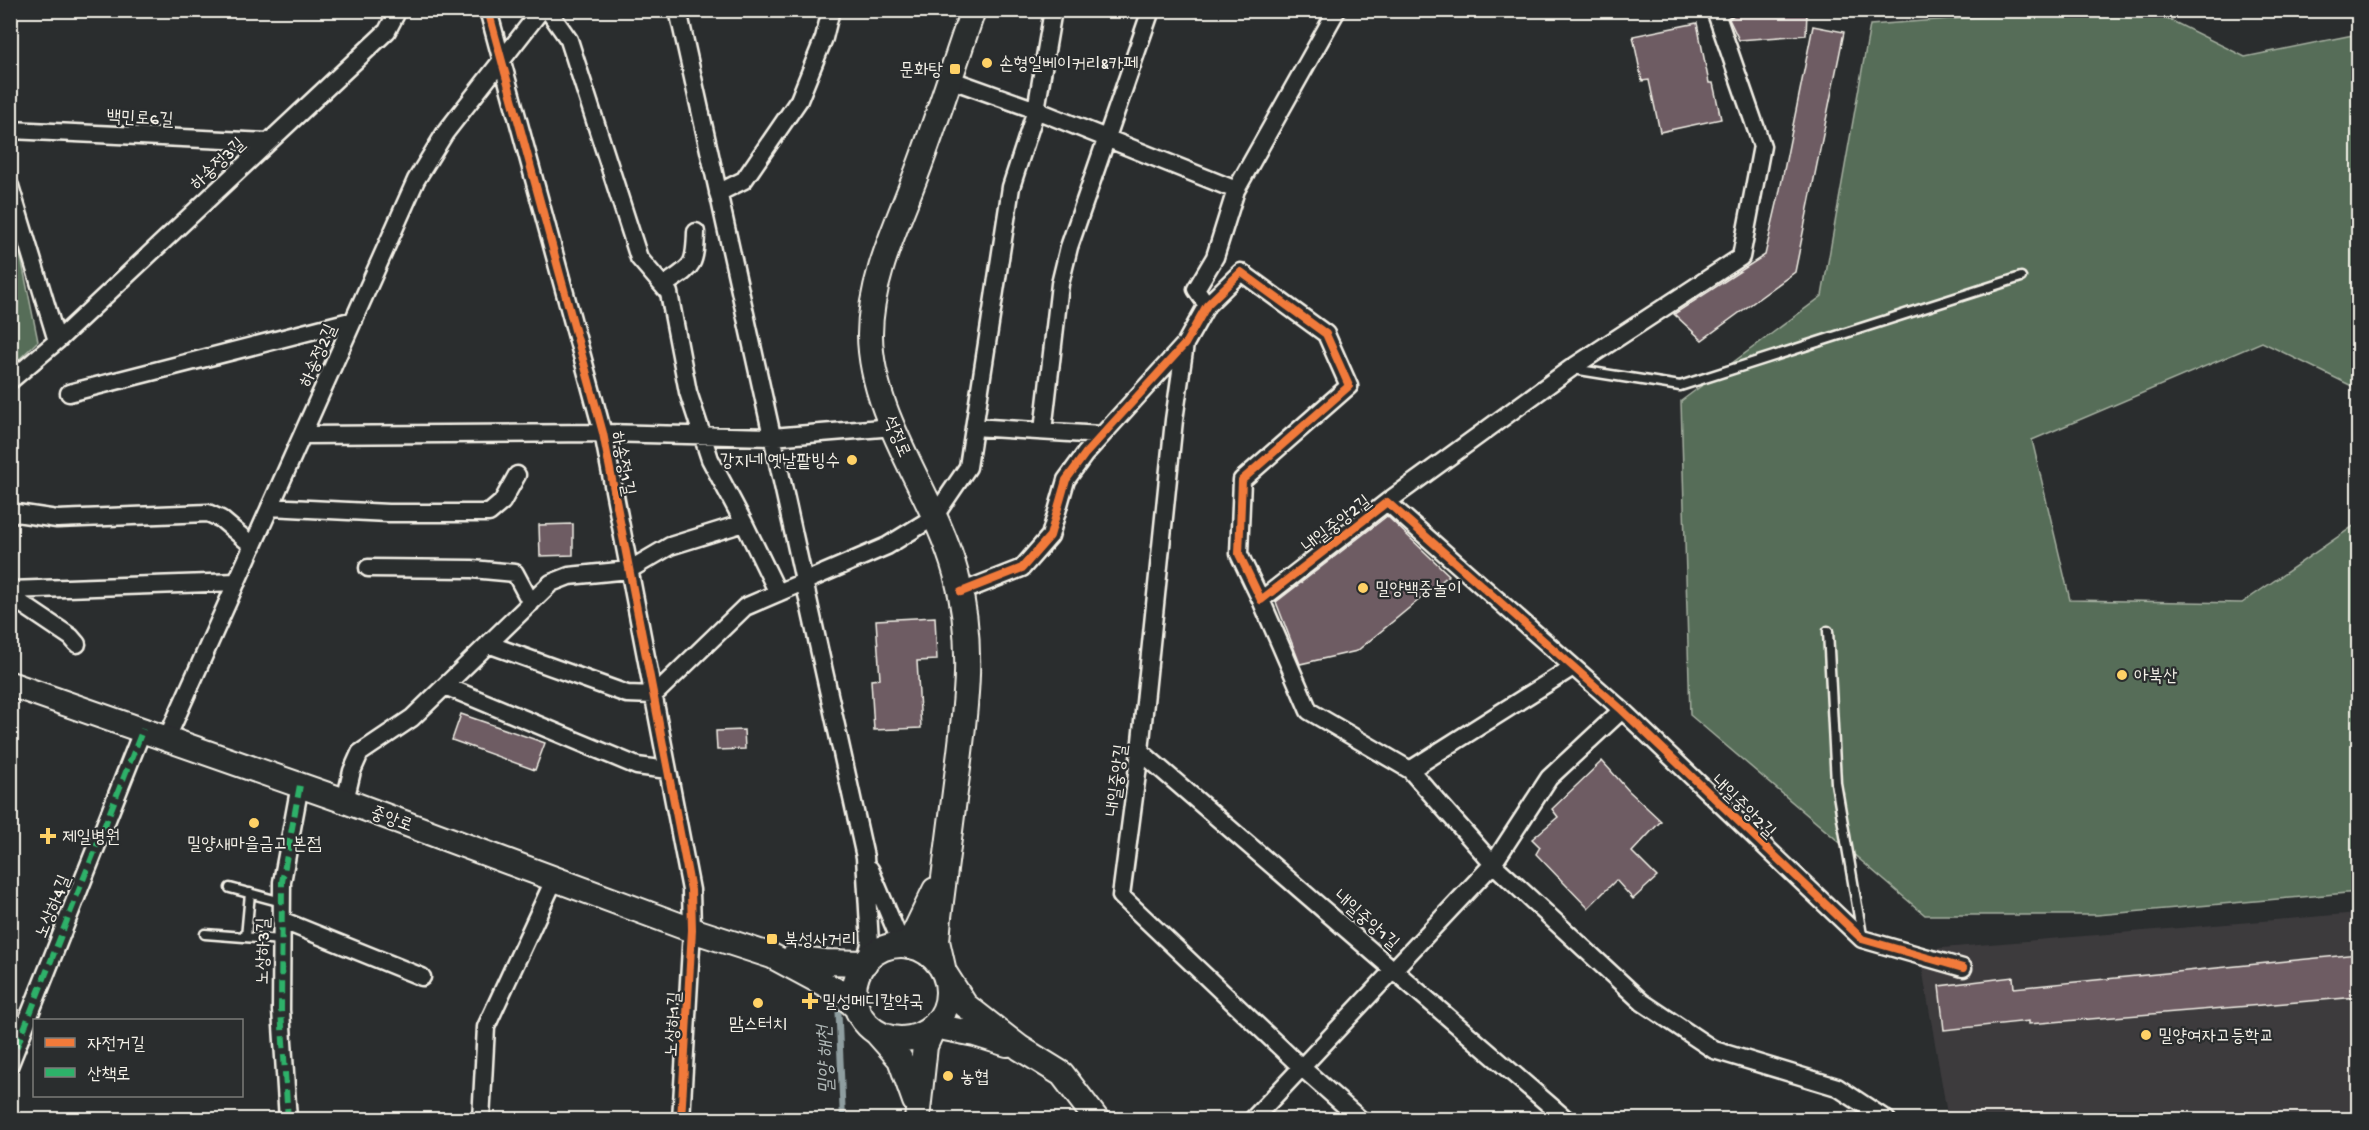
<svg xmlns="http://www.w3.org/2000/svg" width="2369" height="1130" font-family="'Gochi Hand','Poor Story',sans-serif">
<style>
.built{fill:#3e3b3e}
.green{fill:#566d59;stroke:#a5afa0;stroke-width:1.5}
.lines{fill:none;stroke-linecap:round;stroke-linejoin:round}
.stream{stroke:#8f9ea0;stroke-width:6}
.building{fill:#6e5c64;stroke:#f4f1e8;stroke-width:1.5}
.lane-casing{stroke:#f4f1e8;stroke-width:13}
.street-casing{stroke:#f4f1e8;stroke-width:21}
.secondary-casing{stroke:#f4f1e8;stroke-width:28}
.lane{stroke:#2a2d2e;stroke-width:8}
.street{stroke:#2a2d2e;stroke-width:16}
.secondary{stroke:#2a2d2e;stroke-width:24}
.quiet{stroke:#2db169;stroke-width:6;stroke-dasharray:12 6;stroke-linecap:butt}
.cycleway-casing{stroke:#2a2d2e;stroke-width:11}
.cycleway{stroke:#f17a3a;stroke-width:8}
.poi-dot{fill:#ffd166;stroke:#2a2d2e;stroke-width:2}
.labels{text-anchor:middle;stroke-width:4.5;stroke-linejoin:round;paint-order:stroke}
.poi-label{font-size:18px;fill:#f4f1e8;stroke:#2a2d2e;text-anchor:start}
.street-label{font-size:18px;fill:#f4f1e8;stroke:#2a2d2e}
.water-label{font-size:20px;font-style:italic;fill:#b1b9b8;stroke:#2a2d2e}
</style>
<rect width="100%" height="100%" fill="#2a2d2e"/>
<filter id="ink" filterUnits="userSpaceOnUse"><feTurbulence type="fractalNoise" baseFrequency=".0167" numOctaves="2"/><feDisplacementMap in="SourceGraphic" scale="12" xChannelSelector="R" yChannelSelector="G"/><feConvolveMatrix kernelMatrix="1 2 1 2 8 2 1 2 1" color-interpolation-filters="sRGB"/></filter>
<g filter="url(#ink)">
<path class="built" d="M 2358,913 L 2358,1119 L 1948,1119 L 1919,950 Z"/>
<path class="green" d="M 2057,11 L 2152,11 L 2245,57 L 2358,34 L 2358,389 L 2262,342 L 2032,440 L 2070,600 L 2242,603 L 2358,523 L 2358,892 L 2097,915 L 1925,915 L 1690,715 L 1681,401 L 1822,296 L 1870,25 Z
M 20,253 L 38,341 L 11,367 L 11,256 Z"/>
<g class="lines">
<path class="stream" d="M 838,1000 L 843,1120"/>
</g>
<path class="building" d="M 1740,10 L 1807,12 L 1806,35 L 1739,40 L 1729,19 Z
M 1697,23 L 1709,83 L 1713,83 L 1721,119 L 1660,132 L 1649,80 L 1642,81 L 1633,36 Z
M 1813,26 L 1844,32 L 1795,272 L 1702,340 L 1674,314 L 1765,255 L 1779,195 Z
M 1387,516 L 1449,575 L 1357,651 L 1300,664 L 1276,602 Z
M 573,524 L 573,555 L 540,556 L 539,525 Z
M 935,617 L 937,660 L 917,661 L 921,728 L 874,730 L 871,680 L 880,679 L 876,620 Z
M 461,714 L 545,743 L 535,770 L 452,740 Z
M 744,730 L 745,749 L 717,750 L 716,731 Z
M 1602,761 L 1629,791 L 1661,821 L 1632,852 L 1657,877 L 1633,899 L 1616,880 L 1588,908 L 1536,854 L 1540,847 L 1532,839 L 1558,817 L 1552,809 Z
M 2358,954 L 2358,997 L 2029,1024 L 2029,1021 L 1944,1030 L 1939,986 L 2013,977 L 2014,988 Z"/>
<g class="lines">
<defs>
<path id="lane" d="M 1573,369 L 1680,386 L 2021,277
M 1828,631 L 1836,783 L 1862,935
M 230,888 L 282,902
M 205,934 L 281,940
M 246,937 L 250,893"/>
<path id="street" d="M 488,10 L 603,433 L 691,890 L 692,930 L 681,1120
M 548,10 L 569,40 L 639,258 L 669,293 L 688,392 L 710,459 L 744,523
M 678,10 L 865,857 L 870,944 L 865,963
M 949,79 L 1036,110 L 1236,190 L 1215,257 L 1196,289 L 1207,305
M 10,130 L 268,142
M 10,186 L 57,341
M 1236,190 L 1337,10
M 718,193 L 744,180 L 799,100 L 824,38 L 831,10
M 663,286 C 692,266 695,269 696,232
M 1185,344 L 1174,420 L 1140,751 L 1121,896 L 1300,1066 L 1361,1120
M 10,381 L 57,341 L 387,31 L 398,10
M 69,393 L 354,320
M 974,427 L 1101,435
M 1043,431 L 1060,284 L 1069,247 L 1151,10
M 303,435 L 603,433 L 772,437 L 894,427
M 1387,502 L 1570,369 L 1741,257 L 1762,146 L 1716,13 L 1724,10
M 270,507 L 388,513 L 489,513 L 502,502 L 517,475
M 10,512 L 57,519 L 208,513 L 221,519 L 253,546
M 368,568 L 472,569 L 515,573 L 531,603
M 10,590 L 237,582
M 961,592 L 1022,568 L 1050,536 L 1066,480 L 1085,454 L 1185,344 L 1207,305 L 1241,272 L 1326,334 L 1349,386 L 1242,480 L 1239,554 L 1261,600 L 1387,502 L 1622,710 L 1862,939 L 1963,968
M 10,596 L 71,637 L 77,644
M 1261,600 L 1309,711 L 1410,770 L 1573,667
M 488,644 L 627,694 L 654,695 L 745,607 L 887,546 L 934,517 L 968,467 L 1011,187 L 1036,110 L 1053,10
M 445,686 L 637,766 L 668,770
M 167,738 L 416,180 L 445,133 L 541,10
M 1140,751 L 1567,1120
M 1410,770 L 1493,864 L 1642,1002 L 1714,1050 L 1837,1087 L 1887,1120
M 345,801 L 352,771 L 360,753 L 412,718 L 551,583 L 569,576 L 629,570 L 670,546 L 744,523 L 778,593
M 870,869 L 896,931 L 908,946
M 281,920 L 422,977
M 10,1064 L 143,729
M 288,1120 L 281,1010 L 282,882 L 300,785
M 481,1120 L 486,1027 L 555,878
M 1252,1120 L 1493,864 L 1549,778 L 1622,710"/>
<path id="secondary" d="M 973,10 C 955,63 938,116 919,167 C 899,221 870,277 870,335 C 871,419 935,495 956,574 C 975,643 966,706 957,776 C 951,823 945,870 939,917 L 937,941 L 944,972 L 965,1005 L 1020,1048 L 1062,1074 L 1097,1120
M 10,684 L 345,801 L 692,930 L 772,956 L 841,993 L 857,1008
M854 992a47 47 0 1 1 94 0a47 47 0 1 1-94 0Z
M 908,946 L 935,890
M 792,958 L 825,962 L 865,963
M 877,1033 L 900,1059 L 915,1101
M 917,1120 L 925,1046 L 934,1026 L 975,1034 L 1007,1044"/>
</defs>
<use href="#lane" class="lane-casing"/>
<use href="#street" class="street-casing"/>
<use href="#secondary" class="secondary-casing"/>
<use href="#lane" class="lane"/>
<use href="#street" class="street"/>
<use href="#secondary" class="secondary"/>
<path class="quiet" d="M 10,1064 L 143,729
M 288,1120 L 281,1010 L 282,882 L 300,785"/>
<defs>
<path id="cycleway" d="M 488,10 L 603,433 L 691,890 L 692,930 L 681,1120
M 961,592 L 1022,568 L 1050,536 L 1066,480 L 1085,454 L 1185,344 L 1207,305 L 1241,272 L 1326,334 L 1349,386 L 1242,480 L 1239,554 L 1261,600 L 1387,502 L 1622,710 L 1862,939 L 1963,968"/>
</defs>
<use href="#cycleway" class="cycleway-casing"/>
<use href="#cycleway" class="cycleway"/>
</g>
</g>
<g class="poi-dot">
<circle cx="987" cy="63" r="6"/>
<rect x="949" y="63" width="12" height="12" rx="3"/>
<circle cx="852" cy="460" r="6"/>
<circle cx="1363" cy="588" r="6"/>
<circle cx="2122" cy="675" r="6"/>
<circle cx="254" cy="823" r="6"/>
<path d="M45 827h6v6h6v6h-6v6h-6v-6h-6v-6h6z"/>
<rect x="766" y="933" width="12" height="12" rx="3"/>
<path d="M807 992h6v6h6v6h-6v6h-6v-6h-6v-6h6z"/>
<circle cx="758" cy="1003" r="6"/>
<circle cx="2146" cy="1035" r="6"/>
<circle cx="948" cy="1076" r="6"/>
</g>
<g class="labels">
<g class="poi-label">
<text x="999" y="69">손형일베이커리&amp;카페</text>
<text x="943" y="75" text-anchor="end">문화탕</text>
<text x="840" y="466" text-anchor="end">강지네 옛날팥빙수</text>
<text x="1375" y="594">밀양백중놀이</text>
<text x="2134" y="681">아북산</text>
<text x="62" y="842">제일병원</text>
<text x="254" y="849" text-anchor="middle">밀양새마을금고 본점</text>
<text x="784" y="945">북성사거리</text>
<text x="822" y="1007">밀성메디칼약국</text>
<text x="758" y="1029" text-anchor="middle">맘스터치</text>
<text x="2158" y="1041">밀양여자고등학교</text>
<text x="960" y="1082">농협</text>
</g>
<g class="street-label">
<text transform="translate(140 117) rotate(3)" y="6">백민로6길</text>
<text transform="translate(217 163) rotate(-43)" y="6">하송정3길</text>
<text transform="translate(317 355) rotate(-66)" y="6">하송정2길</text>
<text transform="translate(898 436) rotate(67)" y="6">석정로</text>
<text transform="translate(624 463) rotate(79)" y="6">하송정1길</text>
<text transform="translate(1336 523) rotate(-38)" y="6">내일중앙2길</text>
<text transform="translate(1116 780) rotate(-83)" y="6">내일중앙길</text>
<text transform="translate(1744 806) rotate(44)" y="6">내일중앙2길</text>
<text transform="translate(392 818) rotate(20)" y="6">중앙로</text>
<text transform="translate(52 906) rotate(-68)" y="6">노상하4길</text>
<text transform="translate(1367 919) rotate(41)" y="6">내일중앙1길</text>
<text transform="translate(262 951) rotate(-89)" y="6">노상하3길</text>
<text transform="translate(672 1024) rotate(-87)" y="6">노상하1길</text>
</g>
<g class="water-label">
<text transform="translate(824 1060) rotate(-92)" y="7">밀양 해천</text>
</g>
</g>
<rect width="2369" height="1130" fill="none" stroke="#2a2d2e" stroke-width="36"/>
<rect x="18" y="18" width="2333" height="1094" fill="none" stroke="#f4f1e8" stroke-width="2" filter="url(#ink)"/>
<rect x="33" y="1019" width="210" height="78" fill="#2a2d2e" stroke="#7b7b78" stroke-width="1.5"/>
<rect x="45" y="1038" width="30" height="9" fill="#f17a3a" stroke="#7b7b78" stroke-width="1.5"/>
<text x="87" y="1049" font-size="18" fill="#f4f1e8">자전거길</text>
<rect x="45" y="1068" width="30" height="9" fill="#2db169" stroke="#7b7b78" stroke-width="1.5"/>
<text x="87" y="1079" font-size="18" fill="#f4f1e8">산책로</text>
</svg>
